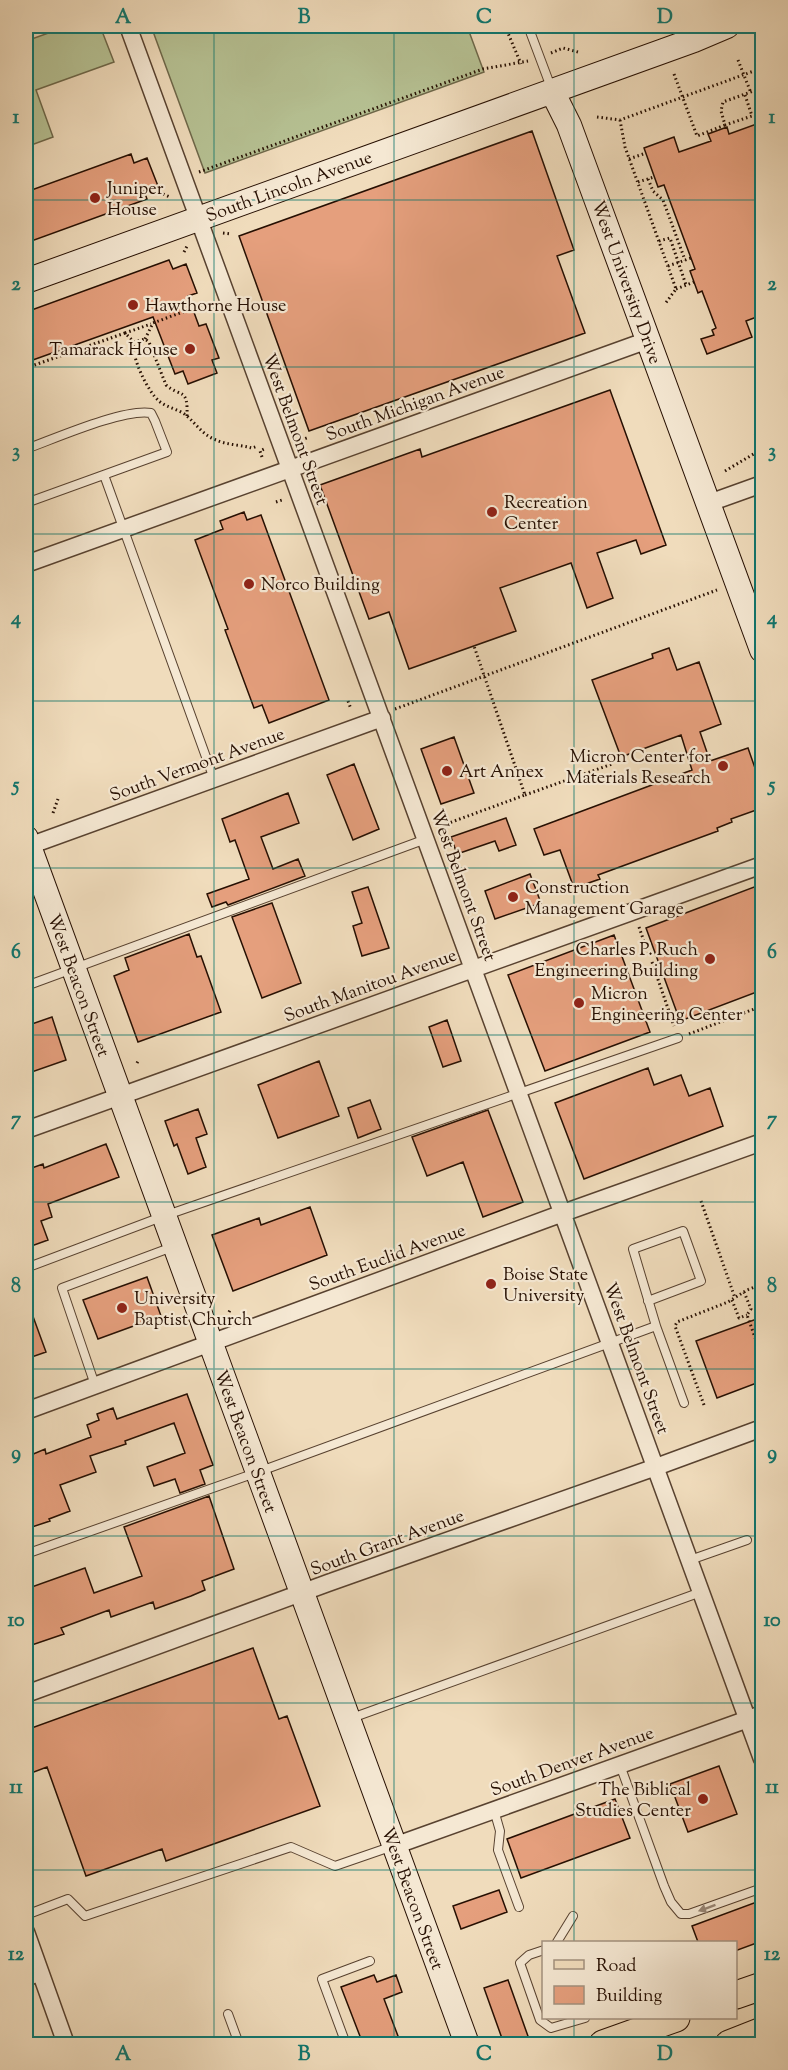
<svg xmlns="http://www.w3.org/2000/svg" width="788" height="2070" font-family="'Sorts Mill Goudy',serif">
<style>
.garden{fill:#b6c193;stroke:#6e684a;stroke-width:1.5}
.building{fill:#e59f7d;stroke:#260f02;stroke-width:1.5}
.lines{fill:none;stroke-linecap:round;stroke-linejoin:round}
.lane-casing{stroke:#584230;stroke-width:10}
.street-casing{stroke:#584230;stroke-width:19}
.secondary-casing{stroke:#260f02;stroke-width:26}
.primary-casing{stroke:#260f02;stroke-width:29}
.path{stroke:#260f02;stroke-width:3;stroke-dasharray:1.5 3;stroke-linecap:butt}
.lane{stroke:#f5e8d3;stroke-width:8}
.street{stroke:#f5e8d3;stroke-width:16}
.secondary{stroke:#f5e8d3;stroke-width:24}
.primary{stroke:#f0dcbc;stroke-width:27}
.oneway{fill:#988675}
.grid{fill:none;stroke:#0f766e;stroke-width:1.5;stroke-opacity:0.55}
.poi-dot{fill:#8f2418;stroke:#f5e8d3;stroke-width:2}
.labels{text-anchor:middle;stroke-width:4.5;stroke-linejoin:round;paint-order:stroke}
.street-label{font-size:18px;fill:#260f02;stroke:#f5e8d3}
.poi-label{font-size:18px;fill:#260f02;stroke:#f5e8d3;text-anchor:start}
.neatline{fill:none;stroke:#0f766e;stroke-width:2}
.grid-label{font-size:20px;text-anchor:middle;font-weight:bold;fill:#0f766e}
</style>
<rect width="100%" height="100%" fill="#f0dcbc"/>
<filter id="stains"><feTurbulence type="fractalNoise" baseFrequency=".00333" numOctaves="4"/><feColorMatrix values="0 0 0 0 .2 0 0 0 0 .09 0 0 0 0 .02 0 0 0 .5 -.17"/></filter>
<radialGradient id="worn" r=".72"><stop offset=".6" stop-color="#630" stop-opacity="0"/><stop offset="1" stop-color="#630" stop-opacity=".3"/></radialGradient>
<path class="garden" d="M 68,26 L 100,26 L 114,62 L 36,90 L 53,137 L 26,147 L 26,41 Z
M 151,26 L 467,26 L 484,72 L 205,173 Z"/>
<path class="building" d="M 762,122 L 762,315 L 746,321 L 752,337 L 707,354 L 701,339 L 714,335 L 712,330 L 716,328 L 702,291 L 698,293 L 690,271 L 695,269 L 664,185 L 658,187 L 644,148 L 674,137 L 679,152 L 711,141 L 708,134 L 727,127 L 729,134 Z
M 532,131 L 574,250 L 557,256 L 585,333 L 309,431 L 239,236 Z
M 131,154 L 134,163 L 147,158 L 158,186 L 144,191 L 147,199 L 26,243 L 26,192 Z
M 169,260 L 173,269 L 186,264 L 197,293 L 188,296 L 199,326 L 206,324 L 219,358 L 212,360 L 217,373 L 188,384 L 183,371 L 175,374 L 153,317 L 30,361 L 26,349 L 26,312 Z
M 610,390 L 666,545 L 641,554 L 636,540 L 597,553 L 613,598 L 587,608 L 571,563 L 500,588 L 516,631 L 409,669 L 389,612 L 369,619 L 320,485 L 420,449 L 422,457 Z
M 244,512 L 247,520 L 261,515 L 329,700 L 269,723 L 262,705 L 254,708 L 225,630 L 228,629 L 195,540 L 223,529 L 220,521 Z
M 669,648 L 677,670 L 699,662 L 721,724 L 700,732 L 710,761 L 748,748 L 762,788 L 762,808 L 731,819 L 732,822 L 717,828 L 718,831 L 598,875 L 600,879 L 574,888 L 560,850 L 544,855 L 534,829 L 692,770 L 681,735 L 621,757 L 592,680 L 653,658 L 652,654 Z
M 454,737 L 474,793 L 441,804 L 421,749 Z
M 354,764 L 379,829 L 353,840 L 327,775 Z
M 288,793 L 299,823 L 261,837 L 273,869 L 298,859 L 305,876 L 228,905 L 226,902 L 212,907 L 207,894 L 249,879 L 235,840 L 230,842 L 222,819 Z
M 506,818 L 516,845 L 499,851 L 495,841 L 457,854 L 451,837 Z
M 530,874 L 541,903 L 495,919 L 485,891 Z
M 762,884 L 762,990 L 680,1021 L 646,928 Z
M 368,887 L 389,948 L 362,956 L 353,926 L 362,923 L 352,892 Z
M 272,903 L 301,983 L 262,998 L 232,917 Z
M 189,934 L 197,957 L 201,956 L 221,1012 L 138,1042 L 114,976 L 129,970 L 125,958 Z
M 614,935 L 650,1032 L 545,1071 L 508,975 Z
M 52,1017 L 66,1060 L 26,1074 L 26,1026 Z
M 447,1020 L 461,1061 L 443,1067 L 429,1027 Z
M 319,1061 L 339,1116 L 278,1138 L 258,1085 Z
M 648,1068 L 654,1085 L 681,1075 L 689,1096 L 710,1088 L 723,1126 L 584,1179 L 555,1103 Z
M 370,1100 L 381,1129 L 358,1138 L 348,1108 Z
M 198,1109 L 207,1134 L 196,1138 L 206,1167 L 188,1174 L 177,1144 L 174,1146 L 165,1121 Z
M 488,1110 L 523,1202 L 483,1217 L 463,1162 L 427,1176 L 412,1137 Z
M 106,1144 L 119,1177 L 48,1204 L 52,1217 L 41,1221 L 48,1240 L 26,1248 L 26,1170 L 43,1164 L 44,1168 Z
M 310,1207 L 327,1255 L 233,1291 L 212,1235 L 259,1218 L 261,1225 Z
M 147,1277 L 161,1316 L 98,1339 L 83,1300 Z
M 26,1300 L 27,1300 L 46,1352 L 26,1359 Z
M 762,1317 L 762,1381 L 717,1398 L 696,1341 Z
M 187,1394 L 213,1465 L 200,1470 L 205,1484 L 180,1493 L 175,1479 L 154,1486 L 147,1467 L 185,1453 L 174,1423 L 125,1441 L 126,1444 L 90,1456 L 96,1472 L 60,1485 L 70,1511 L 49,1519 L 50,1521 L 26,1529 L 26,1460 L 32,1459 L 31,1455 L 45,1449 L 46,1454 L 91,1437 L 87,1425 L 99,1420 L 97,1414 L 113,1408 L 117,1419 Z
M 209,1496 L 234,1569 L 202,1581 L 205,1590 L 191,1596 L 155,1609 L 153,1602 L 111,1617 L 109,1610 L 61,1628 L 64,1634 L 26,1647 L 26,1589 L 85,1568 L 94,1593 L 142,1576 L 124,1527 Z
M 253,1648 L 279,1719 L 287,1716 L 320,1806 L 166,1861 L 162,1849 L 86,1876 L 47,1767 L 26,1775 L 26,1730 Z
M 719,1766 L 737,1814 L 688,1832 L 670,1784 Z
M 615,1799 L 630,1838 L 521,1878 L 507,1839 Z
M 499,1890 L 507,1912 L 461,1929 L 453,1906 Z
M 762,1900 L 762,1941 L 735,1951 L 735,1942 L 698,1942 L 692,1926 Z
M 374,1975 L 377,1982 L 396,1975 L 402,1992 L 384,1999 L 401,2044 L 363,2044 L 341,1987 Z
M 508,1980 L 529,2039 L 512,2044 L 504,2044 L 484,1988 Z"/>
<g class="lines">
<defs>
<path id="lane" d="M 528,26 L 552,90
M 26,449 C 54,439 124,408 151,413 L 155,421 L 167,452 L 26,503
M 104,475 L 214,779
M 26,986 L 426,839
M 26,1268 L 164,1216 L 678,1038
M 648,1301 L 701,1281 L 683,1231 L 633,1249 L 656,1326
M 95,1385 L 62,1288 L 175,1246
M 26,1554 L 258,1472 L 656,1326 L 684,1403
M 690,1560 L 747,1540
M 349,1719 L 701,1592
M 620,1765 L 664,1886 L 671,1902 L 681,1914 L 689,1914 L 762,1888
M 494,1810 L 500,1831 L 498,1850 L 519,1907
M 26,1915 L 68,1899 L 85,1916 L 291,1847 L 335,1866 L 393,1846
M 557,1942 L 573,1916
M 544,1950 L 529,1955 L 520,1963 L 540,2020 L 551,2028 L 585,2018
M 228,2014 L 239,2044
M 346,2044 L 322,1979 L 370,1961"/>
<path id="street" d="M 128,26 L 762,1759
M 709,503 L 762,484
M 26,564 L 648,340
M 26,847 L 382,718
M 26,1130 L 762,865
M 26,1411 L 563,1213 L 762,1142
M 26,1694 L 328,1583 L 656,1467 L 762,1428
M 394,1846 L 762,1714
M 26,1932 L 66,2044
M 26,1978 L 40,1972"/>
<path id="secondary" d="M 552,91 L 569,125 L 762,650
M 26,281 L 694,40 L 727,26
M 26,838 L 467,2044"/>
<path id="primary" d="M 736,1995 L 762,1986
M 603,2044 L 676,2018
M 729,2044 L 762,2031"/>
</defs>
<use href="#lane" class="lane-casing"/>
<use href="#street" class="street-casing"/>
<use href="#secondary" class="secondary-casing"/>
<use href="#primary" class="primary-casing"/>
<path class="path" d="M 505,26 L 521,64
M 551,53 L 563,48 L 578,52
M 738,60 L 751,93
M 674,74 L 697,136 L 725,125
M 745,95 L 752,116 L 725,125 L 721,111 L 723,102 L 762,88
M 597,117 L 620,120 L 762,68
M 620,120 L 625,147 L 676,289 L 665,304
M 629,159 L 646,153
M 199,172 L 483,69 L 528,61
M 648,179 L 653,191 L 663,200 L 685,260
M 638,182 L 654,177
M 163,194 L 170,197
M 223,233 L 231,234
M 659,241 L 670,238 L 686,285
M 184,252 L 187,246
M 668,266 L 691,258
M 676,289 L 694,282
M 125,333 L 151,324
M 145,339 L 153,323 L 207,303
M 26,368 L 125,333 L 134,342
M 187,416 C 188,387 181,398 166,385 L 149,342 L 145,339 L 134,342 C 130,355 148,392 159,401 C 167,408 179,409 187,416 C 197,425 203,435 216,440 C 227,445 241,445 252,448 L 258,446
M 762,428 L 755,433 L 762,446
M 297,442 L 309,437
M 262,457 L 260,451 L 264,449
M 725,471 L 762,449
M 276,502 L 282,500
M 761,575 L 762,575
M 348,701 L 351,709
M 395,709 L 717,590
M 525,795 L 612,764
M 53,813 L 58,799
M 438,827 L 525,795 L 474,646
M 639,927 L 648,953
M 652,962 L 674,1026
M 689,1034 L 762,1006
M 137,1063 L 138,1061
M 701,1201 L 735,1298
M 744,1292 L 751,1309 L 747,1315 L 762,1357
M 732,1300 L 739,1318 L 747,1315
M 229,1312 L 230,1310
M 704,1405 L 675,1326 L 677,1322 L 728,1302 L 747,1290 L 762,1284"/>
<use href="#lane" class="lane"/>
<use href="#street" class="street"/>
<use href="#secondary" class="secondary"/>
<use href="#primary" class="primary"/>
</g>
<defs><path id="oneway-solid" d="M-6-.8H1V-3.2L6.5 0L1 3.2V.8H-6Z" transform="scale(1.5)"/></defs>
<use class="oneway" href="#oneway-solid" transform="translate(707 1908) rotate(160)"/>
<path class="grid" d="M 214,26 L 214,2044M 394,26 L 394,2044M 574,26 L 574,1942M 26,200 L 762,200M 26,367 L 762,367M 26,534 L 762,534M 26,701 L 762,701M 26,868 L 762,868M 26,1035 L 762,1035M 26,1202 L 762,1202M 26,1369 L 762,1369M 26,1536 L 762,1536M 26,1703 L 762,1703M 26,1870 L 762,1870M 574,2018 L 574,2044"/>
<g class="poi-dot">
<circle cx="95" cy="198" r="6"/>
<circle cx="133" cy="305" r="6"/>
<circle cx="190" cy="349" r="6"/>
<circle cx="492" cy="512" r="6"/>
<circle cx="249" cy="584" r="6"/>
<circle cx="723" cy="766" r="6"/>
<circle cx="447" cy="771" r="6"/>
<circle cx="513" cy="897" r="6"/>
<circle cx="710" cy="959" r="6"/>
<circle cx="579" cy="1003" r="6"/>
<circle cx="491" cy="1284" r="6"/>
<circle cx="122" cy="1308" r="6"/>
<circle cx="703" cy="1799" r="6"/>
</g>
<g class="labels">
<g class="street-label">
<text transform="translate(289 186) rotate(-20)" y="6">South Lincoln Avenue</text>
<text transform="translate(627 282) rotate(70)" y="6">West University Drive</text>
<text transform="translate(415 403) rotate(-20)" y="6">South Michigan Avenue</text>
<text transform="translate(296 429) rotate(70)" y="6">West Belmont Street</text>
<text transform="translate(197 764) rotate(-20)" y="6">South Vermont Avenue</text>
<text transform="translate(464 885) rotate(70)" y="6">West Belmont Street</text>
<text transform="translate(79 985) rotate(70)" y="6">West Beacon Street</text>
<text transform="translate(370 985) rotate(-20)" y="6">South Manitou Avenue</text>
<text transform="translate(387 1257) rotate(-20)" y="6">South Euclid Avenue</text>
<text transform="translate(637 1358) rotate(70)" y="6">West Belmont Street</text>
<text transform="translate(246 1441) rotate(70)" y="6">West Beacon Street</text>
<text transform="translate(387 1542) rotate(-20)" y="6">South Grant Avenue</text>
<text transform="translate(572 1761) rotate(-20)" y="6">South Denver Avenue</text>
<text transform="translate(413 1898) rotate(70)" y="6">West Beacon Street</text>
</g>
<g class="poi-label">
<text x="107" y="194">Juniper<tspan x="107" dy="21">House</tspan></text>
<text x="145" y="311">Hawthorne House</text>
<text x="178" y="355" text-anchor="end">Tamarack House</text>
<text x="504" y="508">Recreation<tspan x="504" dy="21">Center</tspan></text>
<text x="261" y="590">Norco Building</text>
<text x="711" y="762" text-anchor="end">Micron Center for<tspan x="711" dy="21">Materials Research</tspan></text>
<text x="459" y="777">Art Annex</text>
<text x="525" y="893">Construction<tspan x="525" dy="21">Management Garage</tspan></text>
<text x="698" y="955" text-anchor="end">Charles P. Ruch<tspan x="698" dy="21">Engineering Building</tspan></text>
<text x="591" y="999">Micron<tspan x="591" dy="21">Engineering Center</tspan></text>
<text x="503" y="1280">Boise State<tspan x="503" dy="21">University</tspan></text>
<text x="134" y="1304">University<tspan x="134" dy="21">Baptist Church</tspan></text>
<text x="691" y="1795" text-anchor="end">The Biblical<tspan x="691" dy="21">Studies Center</tspan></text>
</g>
</g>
<rect width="788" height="2070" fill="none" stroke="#f0dcbc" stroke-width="66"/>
<rect x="542" y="1941" width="195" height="78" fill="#f5e8d3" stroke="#a2917f" stroke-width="1.5"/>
<rect x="554" y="1960" width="30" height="9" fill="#f0dcbc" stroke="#a2917f" stroke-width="1.5"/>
<text x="596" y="1971" font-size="18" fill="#260f02">Road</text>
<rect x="554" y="1986" width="30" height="18" fill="#e59f7d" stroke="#a2917f" stroke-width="1.5"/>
<text x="596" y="2001" font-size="18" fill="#260f02">Building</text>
<rect x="33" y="33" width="722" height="2004" class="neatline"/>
<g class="grid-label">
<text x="123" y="23">A</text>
<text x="304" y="23">B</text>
<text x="484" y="23">C</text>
<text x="665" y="23">D</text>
<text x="16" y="123">1</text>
<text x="772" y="123">1</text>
<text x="16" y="290">2</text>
<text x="772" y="290">2</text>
<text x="16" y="457">3</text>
<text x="772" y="457">3</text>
<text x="16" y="624">4</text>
<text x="772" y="624">4</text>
<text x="16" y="791">5</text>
<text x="772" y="791">5</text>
<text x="16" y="958">6</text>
<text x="772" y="958">6</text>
<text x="16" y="1125">7</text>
<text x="772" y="1125">7</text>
<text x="16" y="1292">8</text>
<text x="772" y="1292">8</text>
<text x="16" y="1459">9</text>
<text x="772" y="1459">9</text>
<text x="16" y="1626">10</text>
<text x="772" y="1626">10</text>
<text x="16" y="1793">11</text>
<text x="772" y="1793">11</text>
<text x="16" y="1960">12</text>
<text x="772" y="1960">12</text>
<text x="123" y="2060">A</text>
<text x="304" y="2060">B</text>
<text x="484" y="2060">C</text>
<text x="665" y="2060">D</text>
</g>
<rect width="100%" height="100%" filter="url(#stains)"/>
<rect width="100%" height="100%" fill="url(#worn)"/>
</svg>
